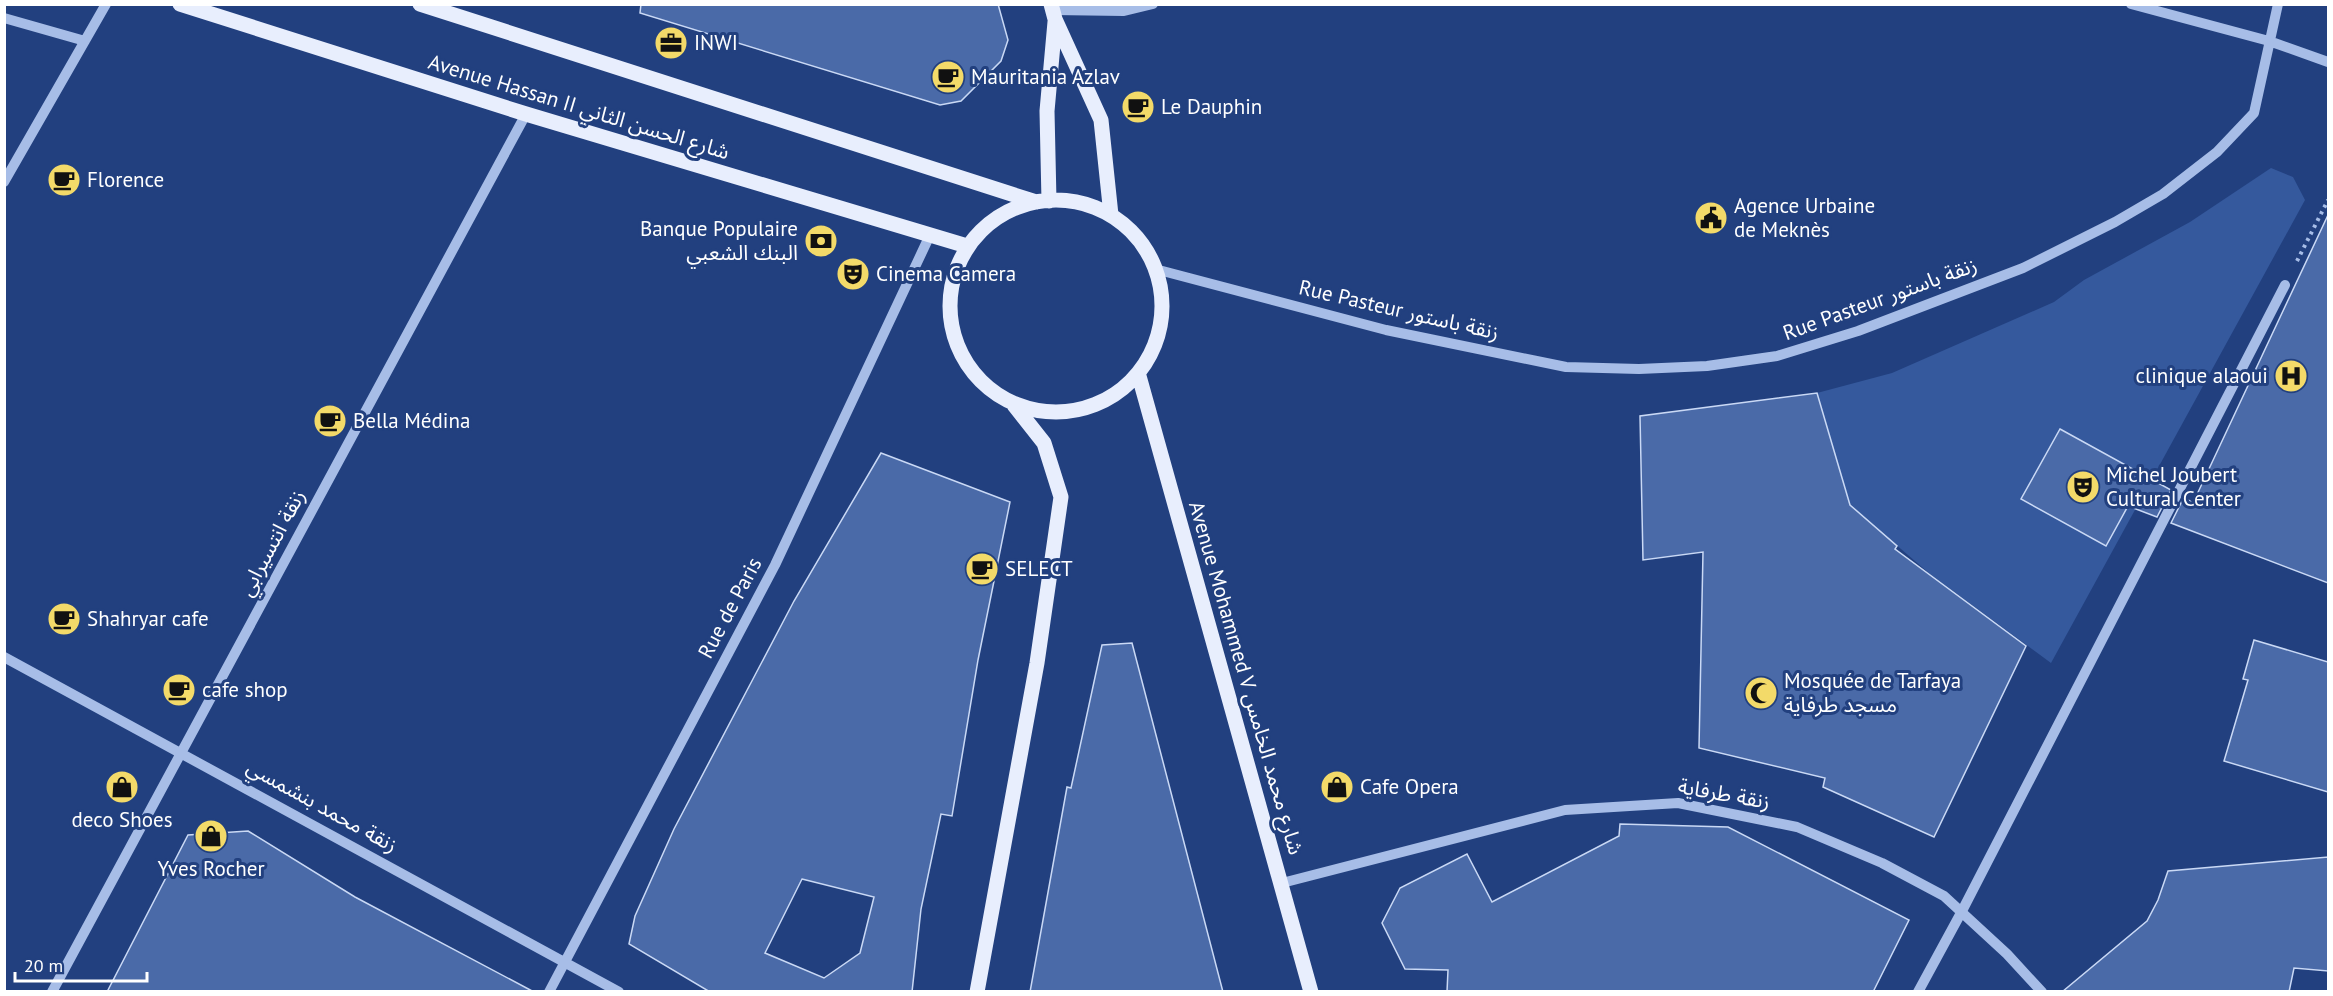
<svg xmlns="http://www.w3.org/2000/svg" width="2333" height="996" font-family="'PT Sans','Noto Sans Arabic',sans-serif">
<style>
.green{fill:#35599d}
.building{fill:#4a6aa8;stroke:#cad9f5;stroke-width:1.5;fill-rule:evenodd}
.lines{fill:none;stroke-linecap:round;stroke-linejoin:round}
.path{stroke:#a7bde7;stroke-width:4;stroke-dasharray:3 4.5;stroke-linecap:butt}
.minor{stroke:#a7bde7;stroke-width:10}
.major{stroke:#e8eefd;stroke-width:15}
.labels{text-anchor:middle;stroke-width:6;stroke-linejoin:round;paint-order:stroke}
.poi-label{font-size:21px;fill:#fff;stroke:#22407f;text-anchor:start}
.street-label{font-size:21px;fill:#fff;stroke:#22407f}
</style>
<rect width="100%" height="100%" fill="#22407f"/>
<path class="green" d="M 2271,168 L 2293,177 L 2305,200 L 2051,663 L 1930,574 L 1850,505 L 1817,393 L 1892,373 L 2054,302 L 2084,280 L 2190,222 Z"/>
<path class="building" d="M 641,4 L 998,4 L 1008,40 L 1001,61 L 961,101 L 940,105 L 640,13 Z
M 2328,215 L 2328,583 L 2171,523 L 2184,497 L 2193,503 Z
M 1817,393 L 1850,505 L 1897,546 L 1895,549 L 2026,646 L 1934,837 L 1823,787 L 1825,778 L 1699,748 L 1703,552 L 1643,560 L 1640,416 Z
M 2060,429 L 2171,490 L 2157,517 L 2128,506 L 2106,546 L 2021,499 Z
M 881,453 L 1010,502 L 978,660 L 952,816 L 941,814 L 921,909 L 912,992 L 710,992 L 629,944 L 635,916 L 674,829 L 794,601 ZM 802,879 L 874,897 L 860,953 L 824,978 L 765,953 Z
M 2254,640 L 2328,662 L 2328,792 L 2224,761 L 2248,680 L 2243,679 Z
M 1132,643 L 1223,992 L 1030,992 L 1067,787 L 1071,788 L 1102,645 Z
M 1620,824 L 1728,827 L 1909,920 L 1873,992 L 1447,992 L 1448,970 L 1405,969 L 1382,923 L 1400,888 L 1467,854 L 1492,902 L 1619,836 Z
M 248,831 L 355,897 L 534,992 L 107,992 L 188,835 Z
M 2328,857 L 2328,971 L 2294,968 L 2289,992 L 2062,992 L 2147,921 L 2158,900 L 2168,871 Z"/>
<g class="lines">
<path class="path" d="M 2297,261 L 2328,200"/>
<path class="minor" d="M 2131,4 L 2269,41 L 2328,62
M 1053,10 L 1124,11 L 1153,4
M 4,18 L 85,41
M 4,182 L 106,4
M 1155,269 L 1386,330 L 1566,367 L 1639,369 L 1707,366 L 1777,356 L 1858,331 L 2023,268 L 2115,222 L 2163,194 L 2217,152 L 2254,113 L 2278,4
M 4,657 L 619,992
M 1282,883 L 1565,810 L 1678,803 L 1797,827 L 1882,863 L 1944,896 L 2007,954 L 2042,992
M 52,992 L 526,114
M 549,992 L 775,565 L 930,235
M 1918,992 L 1962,911 L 2285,285"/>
<path class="major" d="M 180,4 L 526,114 L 967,246
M 420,4 L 1036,202
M 1051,4 L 1055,19 L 1101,120 L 1111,215
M950 306a106 106 0 1 1 212 0a106 106 0 1 1-212 0Z
M 1049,201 L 1047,111 L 1055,22
M 1139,376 L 1311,992
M 977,992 L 1037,663 L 1061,497 L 1044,443 L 1014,405"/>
</g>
<defs>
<symbol id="office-disc" viewBox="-11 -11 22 22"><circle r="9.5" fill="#f3da69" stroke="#22407f"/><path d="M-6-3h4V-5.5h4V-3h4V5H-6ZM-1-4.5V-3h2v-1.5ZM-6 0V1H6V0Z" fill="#111"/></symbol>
<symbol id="cafe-disc" viewBox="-11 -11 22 22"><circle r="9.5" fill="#f3da69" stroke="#22407f"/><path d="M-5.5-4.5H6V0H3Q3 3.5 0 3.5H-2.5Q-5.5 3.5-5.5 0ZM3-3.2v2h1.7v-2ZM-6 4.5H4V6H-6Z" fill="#111"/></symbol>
<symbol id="civic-disc" viewBox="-11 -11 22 22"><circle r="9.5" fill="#f3da69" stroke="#22407f"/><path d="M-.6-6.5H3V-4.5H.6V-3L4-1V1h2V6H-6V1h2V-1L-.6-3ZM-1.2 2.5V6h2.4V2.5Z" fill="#111"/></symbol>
<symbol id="bank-disc" viewBox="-11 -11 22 22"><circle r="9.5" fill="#f3da69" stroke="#22407f"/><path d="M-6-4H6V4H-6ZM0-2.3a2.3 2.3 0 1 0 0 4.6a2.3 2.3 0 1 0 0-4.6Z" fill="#111"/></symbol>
<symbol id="theatre-disc" viewBox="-11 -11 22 22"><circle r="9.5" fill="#f3da69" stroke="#22407f"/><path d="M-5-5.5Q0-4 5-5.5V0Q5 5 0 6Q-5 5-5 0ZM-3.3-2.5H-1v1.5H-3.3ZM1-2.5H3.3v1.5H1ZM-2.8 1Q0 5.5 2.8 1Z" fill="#111"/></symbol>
<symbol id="hospital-disc" viewBox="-11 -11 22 22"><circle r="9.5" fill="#f3da69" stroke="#22407f"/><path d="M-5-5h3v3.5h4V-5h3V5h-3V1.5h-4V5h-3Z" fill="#111"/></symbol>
<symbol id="mosque-disc" viewBox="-11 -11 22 22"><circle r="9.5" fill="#f3da69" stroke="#22407f"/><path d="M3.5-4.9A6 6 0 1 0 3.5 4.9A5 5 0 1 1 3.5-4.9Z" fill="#111"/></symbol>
<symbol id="shop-disc" viewBox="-11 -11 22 22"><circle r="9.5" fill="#f3da69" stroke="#22407f"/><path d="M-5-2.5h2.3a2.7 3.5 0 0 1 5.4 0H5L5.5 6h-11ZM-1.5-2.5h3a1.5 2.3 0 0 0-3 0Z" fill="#111"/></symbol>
</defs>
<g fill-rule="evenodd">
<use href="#office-disc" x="652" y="24" width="38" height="38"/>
<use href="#cafe-disc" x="929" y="58" width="38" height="38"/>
<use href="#cafe-disc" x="1119" y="88" width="38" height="38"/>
<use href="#cafe-disc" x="45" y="161" width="38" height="38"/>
<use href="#civic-disc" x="1692" y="199" width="38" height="38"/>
<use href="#bank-disc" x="802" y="222" width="38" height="38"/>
<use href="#theatre-disc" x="834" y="255" width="38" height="38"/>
<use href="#hospital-disc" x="2272" y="357" width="38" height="38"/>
<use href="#cafe-disc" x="311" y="402" width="38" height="38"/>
<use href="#theatre-disc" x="2064" y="468" width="38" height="38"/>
<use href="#cafe-disc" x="963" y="550" width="38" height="38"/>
<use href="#cafe-disc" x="45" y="600" width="38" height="38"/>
<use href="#cafe-disc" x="160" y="671" width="38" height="38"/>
<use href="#mosque-disc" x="1742" y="674" width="38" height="38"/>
<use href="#shop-disc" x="103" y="768" width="38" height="38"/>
<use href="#shop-disc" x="1318" y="768" width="38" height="38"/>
<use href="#shop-disc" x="192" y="817" width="38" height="38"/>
</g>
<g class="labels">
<g class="poi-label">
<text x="694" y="50">INWI</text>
<text x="971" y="84">Mauritania Azlav</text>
<text x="1161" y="114">Le Dauphin</text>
<text x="87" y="187">Florence</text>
<text x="1734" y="213">Agence Urbaine<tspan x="1734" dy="24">de Meknès</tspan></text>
<text x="798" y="236" text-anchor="end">Banque Populaire<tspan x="798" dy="24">البنك الشعبي</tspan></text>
<text x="876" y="281">Cinema Camera</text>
<text x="2268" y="383" text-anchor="end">clinique alaoui</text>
<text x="353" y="428">Bella Médina</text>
<text x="2106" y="482">Michel Joubert<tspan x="2106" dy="24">Cultural Center</tspan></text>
<text x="1005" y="576">SELECT</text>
<text x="87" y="626">Shahryar cafe</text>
<text x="1784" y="688">Mosquée de Tarfaya<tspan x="1784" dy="24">مسجد طرفاية</tspan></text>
<text x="202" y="697">cafe shop</text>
<text x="1360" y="794">Cafe Opera</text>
<text x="122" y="827" text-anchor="middle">deco Shoes</text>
<text x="211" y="876" text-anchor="middle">Yves Rocher</text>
</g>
<g class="street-label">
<text transform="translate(579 107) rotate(17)" y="7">Avenue Hassan II شارع الحسن الثاني</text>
<text transform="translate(1880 299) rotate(-20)" y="7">Rue Pasteur زنقة باستور</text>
<text transform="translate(1399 310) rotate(13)" y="7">Rue Pasteur زنقة باستور</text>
<text transform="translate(272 543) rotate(-62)" y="7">زنقة انتسيرابي</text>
<text transform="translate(730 608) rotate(-62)" y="7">Rue de Paris</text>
<text transform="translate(1246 678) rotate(74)" y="7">Avenue Mohammed V شارع محمد الخامس</text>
<text transform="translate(1724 794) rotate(10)" y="7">زنقة طرفاية</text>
<text transform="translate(322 806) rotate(29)" y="7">زنقة محمد بنشمسي</text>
</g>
</g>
<rect width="2333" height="996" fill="none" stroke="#ffffff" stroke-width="12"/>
<path d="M15 972v9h132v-9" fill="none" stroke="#ffffff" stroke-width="3"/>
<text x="24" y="972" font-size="18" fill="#ffffff" stroke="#22407f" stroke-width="4.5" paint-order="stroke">20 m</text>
</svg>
